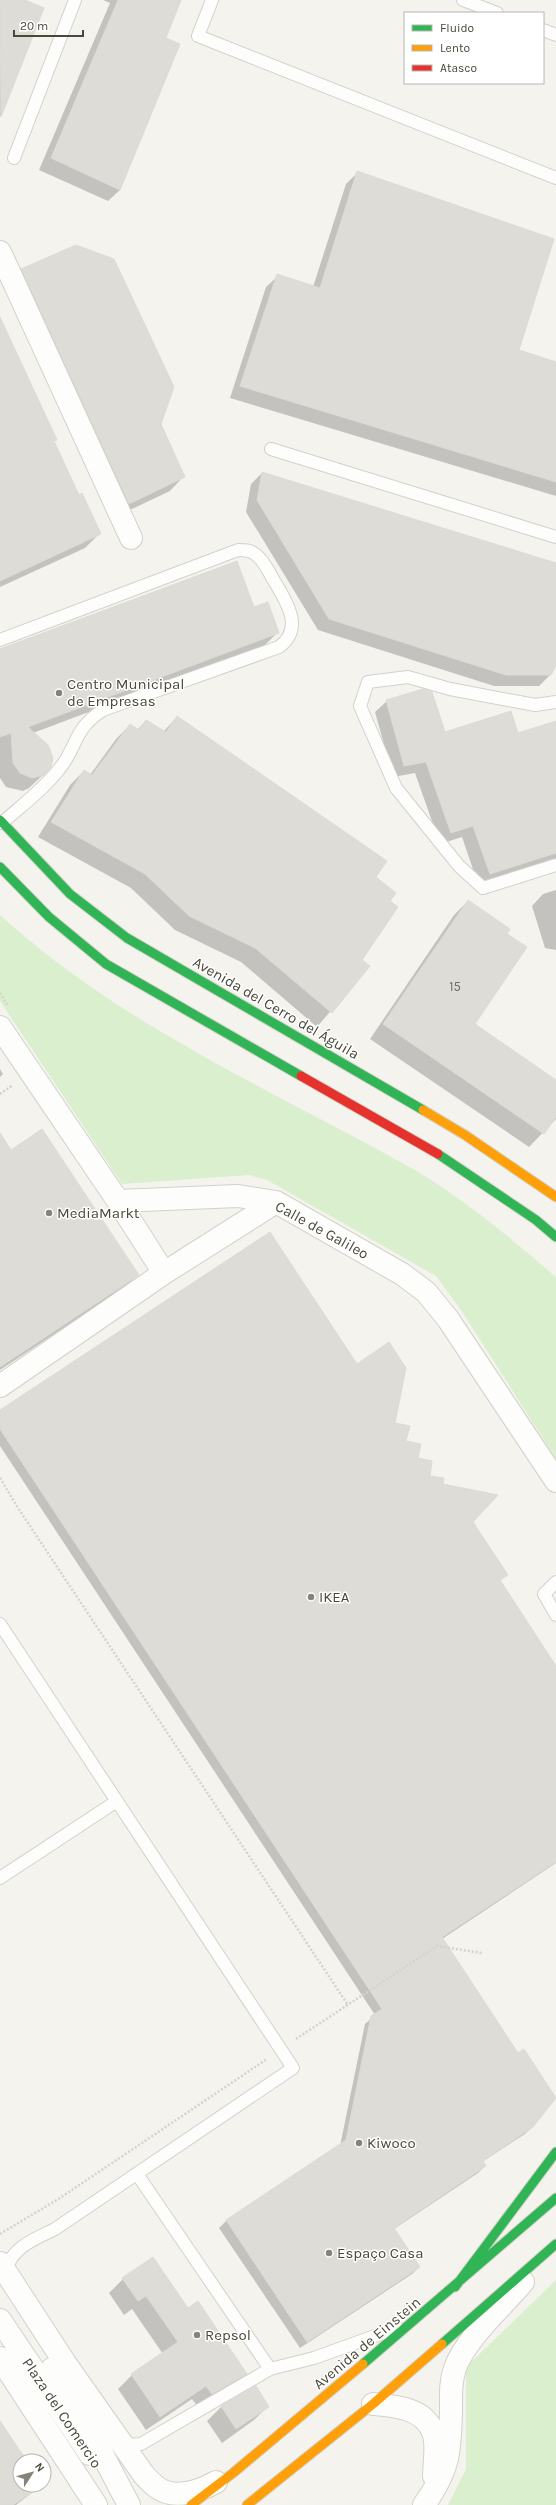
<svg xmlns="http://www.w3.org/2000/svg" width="556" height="2505" font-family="Karla,sans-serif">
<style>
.green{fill:#daefce}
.shadow{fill:#0003}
.building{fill:#dddcd6;stroke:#dcdbd4}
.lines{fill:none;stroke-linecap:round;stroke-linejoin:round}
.lane-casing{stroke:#d2d1cb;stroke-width:14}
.street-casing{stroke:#d2d1cb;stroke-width:24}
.fast-casing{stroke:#d1d1c4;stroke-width:11}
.slow-casing{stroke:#d1d1c4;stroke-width:11}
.jam-casing{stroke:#d1d1c4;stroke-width:11}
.path{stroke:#d4d3cc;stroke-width:2.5;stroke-dasharray:2 2;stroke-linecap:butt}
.lane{stroke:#fdfdfc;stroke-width:12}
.street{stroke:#fdfdfc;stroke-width:22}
.fast{stroke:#30b455;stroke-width:9}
.slow{stroke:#ff9f0a;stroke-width:9}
.jam{stroke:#e5322d;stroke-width:9}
.poi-dot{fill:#868478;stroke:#fff;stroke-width:1.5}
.labels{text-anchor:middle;stroke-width:3;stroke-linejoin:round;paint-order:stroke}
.number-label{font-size:13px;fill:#706e61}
.poi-label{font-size:15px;fill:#4b4839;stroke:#fff;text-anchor:start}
.street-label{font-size:15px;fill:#4b4839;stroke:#fff}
</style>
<rect width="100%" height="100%" fill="#f4f3ee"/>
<path class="green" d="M 0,915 C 118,1023 267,1088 406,1165 C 461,1196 509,1237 556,1277 L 556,1459 L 461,1310 L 436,1276 L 267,1180 L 249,1175 L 122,1184 L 0,1001 Z
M 556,2280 L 556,2505 L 448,2505 L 466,2469 L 466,2367 Z"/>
<path class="shadow" d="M 0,0 L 22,0 L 43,8 L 0,117 Z
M 103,0 L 180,0 L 165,38 L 120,190 L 108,201 L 39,170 L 110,3 Z
M 357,173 L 518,351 L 556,363 L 556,496 L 230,398 L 266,287 L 278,276 L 313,287 L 346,184 Z
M 22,270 L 160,424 L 184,476 L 170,491 L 115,517 L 8,284 Z
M 0,328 L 78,496 L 99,534 L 85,548 L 0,587 Z
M 262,473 L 556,564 L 556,662 L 551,674 L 539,686 L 494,686 L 318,630 L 246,512 L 251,484 Z
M 278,632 L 264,646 L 33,733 L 44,774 L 29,788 L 23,791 L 6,787 L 0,778 L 0,650 Z
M 387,701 L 444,733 L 518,734 L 556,722 L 556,860 L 478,884 L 462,837 L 440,844 L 415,773 L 393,777 L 375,712 Z
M 177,717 L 375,878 L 389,902 L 360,960 L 369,966 L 317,1027 L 241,962 L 175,930 L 131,888 L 38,837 L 70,785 L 84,771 L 90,775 L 116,739 L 130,725 L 137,730 L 146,721 L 163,732 Z
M 556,890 L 556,950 L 545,948 L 532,906 L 543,894 Z
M 468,901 L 505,934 L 473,1024 L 556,1081 L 556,1119 L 529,1147 L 370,1039 L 454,915 Z
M 0,1069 L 3,1074 L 0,1077 Z
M 0,1135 L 11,1151 L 137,1275 L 127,1286 L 0,1370 Z
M 0,1411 L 394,1424 L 428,1476 L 442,1485 L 472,1522 L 506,1575 L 499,1582 L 556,1667 L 556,1863 L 442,1939 L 532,2127 L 525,2134 L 482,2162 L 485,2166 L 478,2173 L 394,2229 L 419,2267 L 412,2274 L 300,2348 L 219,2228 L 226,2221 L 340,2146 L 365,2024 L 375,2015 L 0,1446 Z
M 123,2279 L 187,2309 L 246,2373 L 232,2388 L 198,2407 L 192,2399 L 146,2430 L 118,2389 L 132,2375 L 163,2354 L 132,2309 L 124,2315 L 109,2293 Z
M 255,2387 L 268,2406 L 254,2420 L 222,2443 L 207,2421 L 221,2407 Z
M 0,2422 L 26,2461 L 20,2461 L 20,2485 L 42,2485 L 16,2505 L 0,2505 Z"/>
<path class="building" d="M 0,0 L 25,0 L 44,8 L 1,117 Z
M 118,0 L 181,0 L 166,38 L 180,44 L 120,190 L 51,158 Z
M 357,171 L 554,239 L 519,350 L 556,362 L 556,482 L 240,386 L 277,274 L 320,288 Z
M 76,245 L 114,259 L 174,387 L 161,424 L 185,477 L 129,504 L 21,269 Z
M 0,317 L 57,440 L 54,441 L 79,495 L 82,493 L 101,534 L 0,581 Z
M 262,472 L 556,563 L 556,665 L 551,675 L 506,675 L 329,619 L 257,500 Z
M 237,561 L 254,607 L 268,602 L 279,633 L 28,727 L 48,745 L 53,758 L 51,767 L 44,775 L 32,778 L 20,773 L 13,763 L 11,733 L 0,737 L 0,649 Z
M 423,689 L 432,692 L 445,732 L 511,711 L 518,733 L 556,721 L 556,853 L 490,874 L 473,826 L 451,833 L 426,762 L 404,766 L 386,700 Z
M 177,716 L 387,861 L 376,877 L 396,893 L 390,901 L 398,907 L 362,960 L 370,966 L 332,1013 L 255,948 L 189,916 L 145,874 L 51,822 L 84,770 L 92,775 L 130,724 L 139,730 L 146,720 L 166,732 Z
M 468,900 L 510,929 L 507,934 L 527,947 L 475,1024 L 556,1080 L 556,1117 L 544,1134 L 383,1024 Z
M 42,1129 L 139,1275 L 0,1367 L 0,1133 L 11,1150 Z
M 270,1232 L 357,1364 L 389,1342 L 406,1368 L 395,1423 L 410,1426 L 406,1441 L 421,1444 L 418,1458 L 432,1461 L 430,1476 L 444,1478 L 443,1484 L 498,1495 L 473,1522 L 508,1575 L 500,1580 L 556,1666 L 556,1862 L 442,1937 L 518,2053 L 524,2049 L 556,2098 L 533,2127 L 483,2161 L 486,2166 L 394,2228 L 420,2267 L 307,2342 L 226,2220 L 346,2140 L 371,2016 L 382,2009 L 0,1429 L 0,1410 Z
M 153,2257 L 188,2308 L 198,2301 L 247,2374 L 212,2394 L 206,2386 L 160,2417 L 131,2374 L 178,2342 L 146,2296 L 138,2301 L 122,2278 Z
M 256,2386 L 269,2407 L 236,2429 L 221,2406 Z
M 0,2421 L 27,2461 L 20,2461 L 20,2485 L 43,2485 L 13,2505 L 0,2505 Z"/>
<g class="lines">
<defs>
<path id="lane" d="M 212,0 L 198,36 L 556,178
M 463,0 L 497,13
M 543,30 L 556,35
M 14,158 L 75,0
M 271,449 L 556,537
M 0,640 L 238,550 C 244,550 250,550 255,554 C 264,560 268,571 273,579 C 286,601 305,628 279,647 L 103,710 C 73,729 78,746 60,768 C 44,789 21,806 2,823
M 556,702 L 535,705 L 450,689 L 408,677 L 368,682 L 360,706 L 396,788 L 459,866 L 483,888 L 556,865
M 556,1582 L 544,1594 L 556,1615
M 0,1624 L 293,2068 L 55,2229 C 35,2239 14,2246 6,2269
M 0,1878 L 117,1801
M 137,2174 L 270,2369 L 314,2358 L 397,2328
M 124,2445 L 141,2444 L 270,2369"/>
<path id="street" d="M 0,252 L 131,538
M 0,1027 L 118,1201 L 164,1273
M 118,1201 L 238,1196 L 276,1202 L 402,1274 L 426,1292 L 448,1319 L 556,1481
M 0,1386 L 164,1273 L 276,1202
M 0,2263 L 65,2363 L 144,2475 C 148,2479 153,2485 158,2488 C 175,2500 200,2491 216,2482
M 0,2320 L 90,2454
M 0,2358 L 96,2505
M 52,2369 L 84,2419 L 129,2505
M 373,2404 C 395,2406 424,2408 433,2432 C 438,2444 434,2463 434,2476
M 424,2505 C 449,2470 450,2453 451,2411 C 451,2396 450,2382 455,2368 C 466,2338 502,2307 523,2282"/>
<path id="fast" d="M 0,820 L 70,894 L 127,938 L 423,1110
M 0,867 L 49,917 L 106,964 L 301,1076
M 438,1154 L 536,1220 L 556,1237
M 455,2287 L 556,2152
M 442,2344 L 556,2244
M 363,2364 L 556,2198"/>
<path id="slow" d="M 423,1110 L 465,1135 L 556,1197
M 191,2505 L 233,2473 L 363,2364
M 247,2505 L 373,2404 L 442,2344"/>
<path id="jam" d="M 301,1076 L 438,1154"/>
</defs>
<use href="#lane" class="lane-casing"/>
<use href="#street" class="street-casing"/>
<use href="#fast" class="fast-casing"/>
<use href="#slow" class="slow-casing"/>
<use href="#jam" class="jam-casing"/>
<path class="path" d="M 0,993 L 8,1006
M 0,1094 L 13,1085
M 0,1478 L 18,1508 L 348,2005
M 296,2039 L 437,1946 L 482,1953
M 0,2234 L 60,2198 L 267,2059"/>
<use href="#lane" class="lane"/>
<use href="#street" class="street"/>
<use href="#fast" class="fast"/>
<use href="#slow" class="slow"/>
<use href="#jam" class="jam"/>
</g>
<g class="poi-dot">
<circle cx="59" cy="693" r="4"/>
<circle cx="49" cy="1213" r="4"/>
<circle cx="311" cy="1597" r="4"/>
<circle cx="359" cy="2143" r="4"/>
<circle cx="329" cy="2253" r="4"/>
<circle cx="197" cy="2335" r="4"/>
</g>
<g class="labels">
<g class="number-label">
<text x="455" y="991">15</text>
</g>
<g class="poi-label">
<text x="67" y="689">Centro Municipal<tspan x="67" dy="17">de Empresas</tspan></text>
<text x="57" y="1218">MediaMarkt</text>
<text x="319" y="1602">IKEA</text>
<text x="367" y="2148">Kiwoco</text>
<text x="337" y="2258">Espaço Casa</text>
<text x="205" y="2340">Repsol</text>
</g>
<g class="street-label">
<text transform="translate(276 1008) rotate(30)" y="5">Avenida del Cerro del Águila</text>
<text transform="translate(322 1230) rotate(29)" y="5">Calle de Galileo</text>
<text transform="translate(367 2343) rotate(-40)" y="5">Avenida de Einstein</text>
<text transform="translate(62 2413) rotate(56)" y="5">Plaza del Comercio</text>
</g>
</g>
<rect x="404" y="12" width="140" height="72" fill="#ffffff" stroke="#b7b6b0"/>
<rect x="412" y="25" width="20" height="6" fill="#30b455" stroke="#b7b6b0"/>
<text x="440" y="32" font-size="12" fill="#4b4839">Fluido</text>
<rect x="412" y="45" width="20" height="6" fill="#ff9f0a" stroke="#b7b6b0"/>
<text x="440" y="52" font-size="12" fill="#4b4839">Lento</text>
<rect x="412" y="65" width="20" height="6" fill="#e5322d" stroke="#b7b6b0"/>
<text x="440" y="72" font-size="12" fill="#4b4839">Atasco</text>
<g transform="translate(32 2473) rotate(54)"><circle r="19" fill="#ffffff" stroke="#b7b6b0"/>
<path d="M0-3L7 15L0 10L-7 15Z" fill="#868478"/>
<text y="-6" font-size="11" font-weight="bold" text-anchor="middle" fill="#4b4839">N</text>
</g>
<path d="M14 30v6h69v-6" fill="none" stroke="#4b4839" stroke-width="2"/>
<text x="20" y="30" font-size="12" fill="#4b4839" stroke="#ffffff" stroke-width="3" paint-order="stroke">20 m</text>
</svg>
